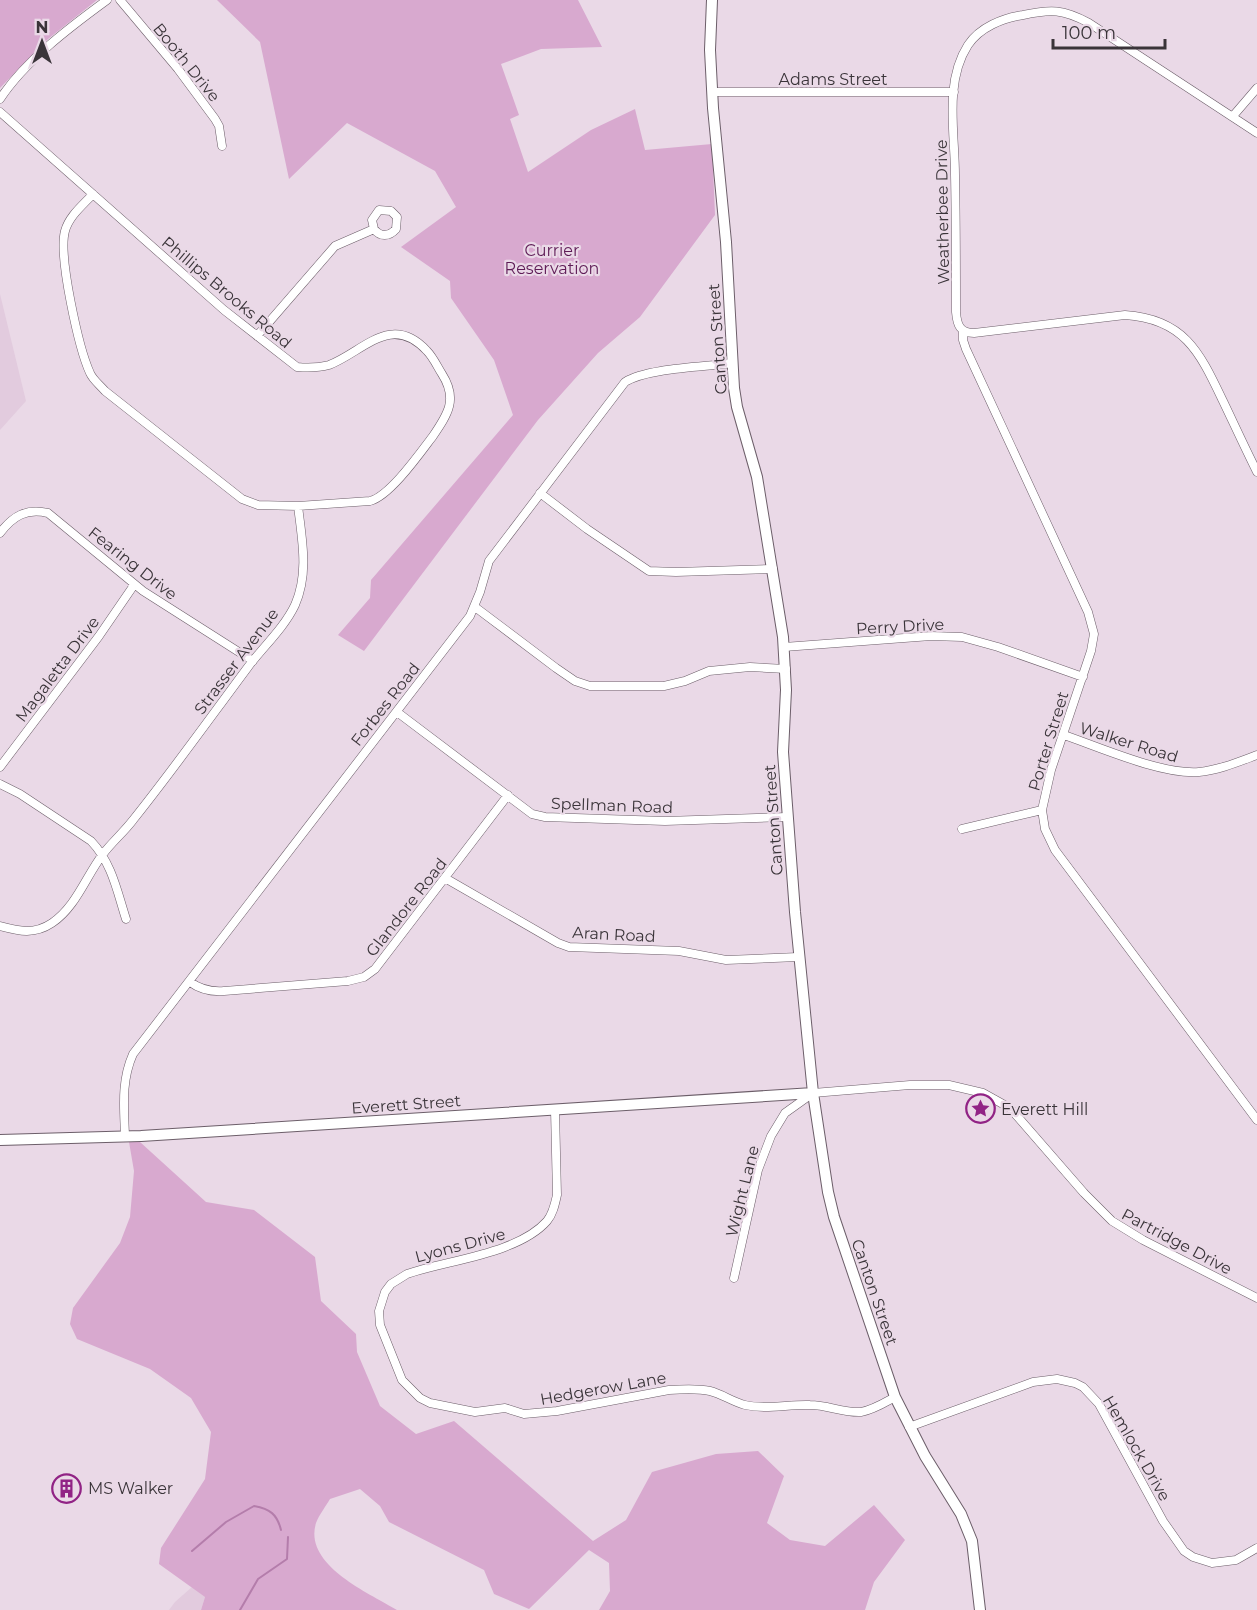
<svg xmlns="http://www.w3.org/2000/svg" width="1257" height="1610" font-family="Montserrat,sans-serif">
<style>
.built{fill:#e2cbde}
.green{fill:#d8a9cf}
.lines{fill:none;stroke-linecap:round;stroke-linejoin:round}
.stream{stroke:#b47dab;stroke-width:2}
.street-casing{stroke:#6c5e69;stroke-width:9}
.secondary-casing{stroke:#6c5e69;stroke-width:12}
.street{stroke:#fff;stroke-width:8}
.secondary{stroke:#fff;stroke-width:10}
.labels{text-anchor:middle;stroke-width:4.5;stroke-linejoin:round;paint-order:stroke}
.street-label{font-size:16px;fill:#3a3439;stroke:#ead9e7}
.park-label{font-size:16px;fill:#5e1b56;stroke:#ead9e7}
.poi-label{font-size:16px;fill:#3a3439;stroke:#ead9e7;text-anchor:start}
</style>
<rect width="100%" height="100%" fill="#ead9e7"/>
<path class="built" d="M 0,294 L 26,401 L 0,430 Z
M 192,1587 L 205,1597 L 201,1610 L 169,1610 L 175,1602 Z"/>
<path class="green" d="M 0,0 L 97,0 L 48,39 L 0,88 Z
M 217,0 L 578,0 L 602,47 L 541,49 L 501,64 L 519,115 L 510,119 L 528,172 L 591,130 L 635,109 L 645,150 L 712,144 L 715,215 L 640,317 L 598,353 L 538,420 L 364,651 L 338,635 L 370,598 L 371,580 L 513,415 L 494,360 L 451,298 L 450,281 L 401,247 L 456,207 L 435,171 L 347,123 L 289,179 L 260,42 Z
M 129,1142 L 140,1142 L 206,1202 L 254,1210 L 315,1257 L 321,1301 L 356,1334 L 357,1352 L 380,1406 L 416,1434 L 454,1421 L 593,1541 L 626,1520 L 652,1472 L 716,1454 L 758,1451 L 784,1476 L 767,1523 L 790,1540 L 825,1546 L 874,1505 L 905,1540 L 874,1582 L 865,1610 L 599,1610 L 610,1591 L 609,1563 L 589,1550 L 529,1609 L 494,1594 L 484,1570 L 389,1522 L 380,1506 L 360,1489 L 330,1499 C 326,1506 319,1515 316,1523 C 303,1565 369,1593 397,1610 L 201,1610 L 205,1597 L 159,1564 L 161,1548 L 205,1479 L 211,1432 L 191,1398 L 150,1369 L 77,1339 L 70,1324 L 73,1308 L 120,1243 L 130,1217 L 134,1171 Z"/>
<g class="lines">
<path class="stream" d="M 192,1551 L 226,1522 L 254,1506 C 270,1509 277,1514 281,1530
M 240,1610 L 258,1579 L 287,1559 L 288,1537"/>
<defs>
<path id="street" d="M 120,0 L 178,69 L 215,119 L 219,126 L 222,146
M 712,92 L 954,92
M 0,99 C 25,61 70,27 107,0
M 0,112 L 224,310 L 297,367 C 308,368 318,368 329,365 C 363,352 391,312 427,351 C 433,357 437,366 442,374 C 458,399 448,414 433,436 C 420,453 390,496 370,501 L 298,506
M 1233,116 L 1257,88
M 1257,133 L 1089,23 C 1063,9 1051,9 1023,15 C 1003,18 980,27 968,45 C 944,82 955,133 955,175 C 956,221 956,267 956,312 C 957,325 960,333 974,333 L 1125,315 C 1185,319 1200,353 1223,401 C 1234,424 1245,448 1257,472
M 963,332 L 963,340 L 966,349 L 1088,612 L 1094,634 L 1091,651 L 1051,770 L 1042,810 L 1045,829 L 1055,850 L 1257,1120
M 257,336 L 335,246 L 374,229 C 380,237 389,237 396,229 L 397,217 L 391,211 L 379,210 L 372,220 L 374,229
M 540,493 L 587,529 L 649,571 L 676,572 L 773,569
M 0,533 C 13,516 26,508 48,513 L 143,591 L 253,661
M 475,607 L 556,668 L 575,681 L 590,686 L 664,686 L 685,681 L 709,671 L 750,667 L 786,669
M 784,647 L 931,636 L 962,637 L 998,647 L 1083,677
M 397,712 L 532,814 L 545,817 L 665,821 L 788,817
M 1064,735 C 1099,747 1162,775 1199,772 C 1219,770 1238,762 1257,755
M 0,767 L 99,636 L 134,585
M 0,784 L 20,794 L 91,841 C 112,863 117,891 126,919
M 962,829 L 1042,810
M 445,878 L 558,943 L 569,947 L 679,951 L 726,960 L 798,957
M 0,926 C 19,931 34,935 52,923 C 76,907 86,876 103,854 C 112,842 124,832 133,820 C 173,770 210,718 248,667 C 263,647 284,628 295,605 C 309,573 302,540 298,506 L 258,505 L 242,499 L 105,391 C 100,385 93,380 90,373 C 79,349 58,256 65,231 C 69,216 83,205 93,194
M 190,982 C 201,990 211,992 224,991 L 348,981 L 364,977 L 375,969 L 508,795
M 555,1110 L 557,1195 C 555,1204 553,1214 547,1221 C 518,1254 447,1260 407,1274 L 391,1284 L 385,1292 L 379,1311 L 380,1325 L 402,1380 L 420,1398 L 430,1403 L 475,1412 L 505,1408 L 524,1414 L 557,1411 L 669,1390 C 682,1389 697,1388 710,1391 C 722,1394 733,1402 745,1405 C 766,1410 789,1404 810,1405 C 828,1405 843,1413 861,1412 C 873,1410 884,1403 895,1397
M 125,1136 C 124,1107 121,1081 133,1054 L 470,616 L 480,592 L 489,561 L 625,382 C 647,368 705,367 733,363
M 734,1278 L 758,1170 L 771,1136 L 785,1113 L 813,1093 L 910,1085 L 949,1085 L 983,1093 L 1010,1108 L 1084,1193 L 1112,1221 L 1143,1240 L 1257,1298
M 909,1427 L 1033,1382 L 1057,1379 L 1075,1383 L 1083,1387 L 1099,1404 L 1163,1521 L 1184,1551 L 1193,1557 L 1212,1563 L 1236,1560 L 1257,1548"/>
<path id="secondary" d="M 712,0 L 710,50 L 713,108 L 726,242 L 734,388 L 737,407 L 757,477 L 783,637 L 786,690 L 783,752 L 795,912 L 813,1093 L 828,1192 L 834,1217 L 895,1397 L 925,1456 L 961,1514 L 972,1541 L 980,1610
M 0,1140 L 141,1136 L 813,1093"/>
</defs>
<use href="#street" class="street-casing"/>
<use href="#secondary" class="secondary-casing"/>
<use href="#street" class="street"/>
<use href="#secondary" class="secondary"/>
</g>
<defs>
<symbol id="sight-ring" viewBox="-11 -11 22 22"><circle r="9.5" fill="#ead9e7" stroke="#912385" stroke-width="1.5"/><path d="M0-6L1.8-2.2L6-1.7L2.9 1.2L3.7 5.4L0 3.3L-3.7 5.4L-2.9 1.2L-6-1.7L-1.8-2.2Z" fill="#912385"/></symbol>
<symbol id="building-ring" viewBox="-11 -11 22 22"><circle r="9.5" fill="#ead9e7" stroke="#912385" stroke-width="1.5"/><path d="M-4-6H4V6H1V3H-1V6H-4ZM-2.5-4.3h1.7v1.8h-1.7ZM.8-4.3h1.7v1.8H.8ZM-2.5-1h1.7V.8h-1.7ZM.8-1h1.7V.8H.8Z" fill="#912385"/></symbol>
</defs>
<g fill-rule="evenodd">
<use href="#sight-ring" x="964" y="1092" width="33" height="33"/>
<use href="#building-ring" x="50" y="1472" width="33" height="33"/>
</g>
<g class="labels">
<g class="street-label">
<text transform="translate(187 62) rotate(51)" y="6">Booth Drive</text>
<text x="833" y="85">Adams Street</text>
<text transform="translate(942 212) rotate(-91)" y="6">Weatherbee Drive</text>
<text transform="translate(227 292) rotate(40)" y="6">Phillips Brooks Road</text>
<text transform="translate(717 339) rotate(-94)" y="6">Canton Street</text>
<text transform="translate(133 563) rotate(38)" y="6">Fearing Drive</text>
<text transform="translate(900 626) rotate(-3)" y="6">Perry Drive</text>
<text transform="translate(236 661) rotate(-53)" y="6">Strasser Avenue</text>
<text transform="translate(57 669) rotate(-53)" y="6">Magaletta Drive</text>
<text transform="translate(385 704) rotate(-52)" y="6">Forbes Road</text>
<text transform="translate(1048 741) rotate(-73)" y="6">Porter Street</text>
<text transform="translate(1129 742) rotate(17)" y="6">Walker Road</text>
<text transform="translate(612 805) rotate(2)" y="6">Spellman Road</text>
<text transform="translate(773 820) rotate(-94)" y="6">Canton Street</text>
<text transform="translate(406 907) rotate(-52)" y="6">Glandore Road</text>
<text transform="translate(614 934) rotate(3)" y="6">Aran Road</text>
<text transform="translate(406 1104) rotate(-4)" y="6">Everett Street</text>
<text transform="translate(742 1191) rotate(-76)" y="6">Wight Lane</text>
<text transform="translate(1177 1241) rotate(28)" y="6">Partridge Drive</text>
<text transform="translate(460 1245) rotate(-15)" y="6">Lyons Drive</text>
<text transform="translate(875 1292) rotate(71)" y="6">Canton Street</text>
<text transform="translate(603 1388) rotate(-10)" y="6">Hedgerow Lane</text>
<text transform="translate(1137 1448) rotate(60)" y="6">Hemlock Drive</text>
</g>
<g class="park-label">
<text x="552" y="256">Currier<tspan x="552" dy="18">Reservation</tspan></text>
</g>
<g class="poi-label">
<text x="1001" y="1115">Everett Hill</text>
<text x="88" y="1494">MS Walker</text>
</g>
</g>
<g transform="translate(42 42)" stroke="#ead9e7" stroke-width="4.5" paint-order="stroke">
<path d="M0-4.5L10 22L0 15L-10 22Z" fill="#3a3439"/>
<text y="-9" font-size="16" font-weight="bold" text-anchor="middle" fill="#3a3439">N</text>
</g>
<path d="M1053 39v9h112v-9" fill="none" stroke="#3a3439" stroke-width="3"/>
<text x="1062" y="39" font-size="18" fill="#3a3439" stroke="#ead9e7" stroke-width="4.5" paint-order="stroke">100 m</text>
</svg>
